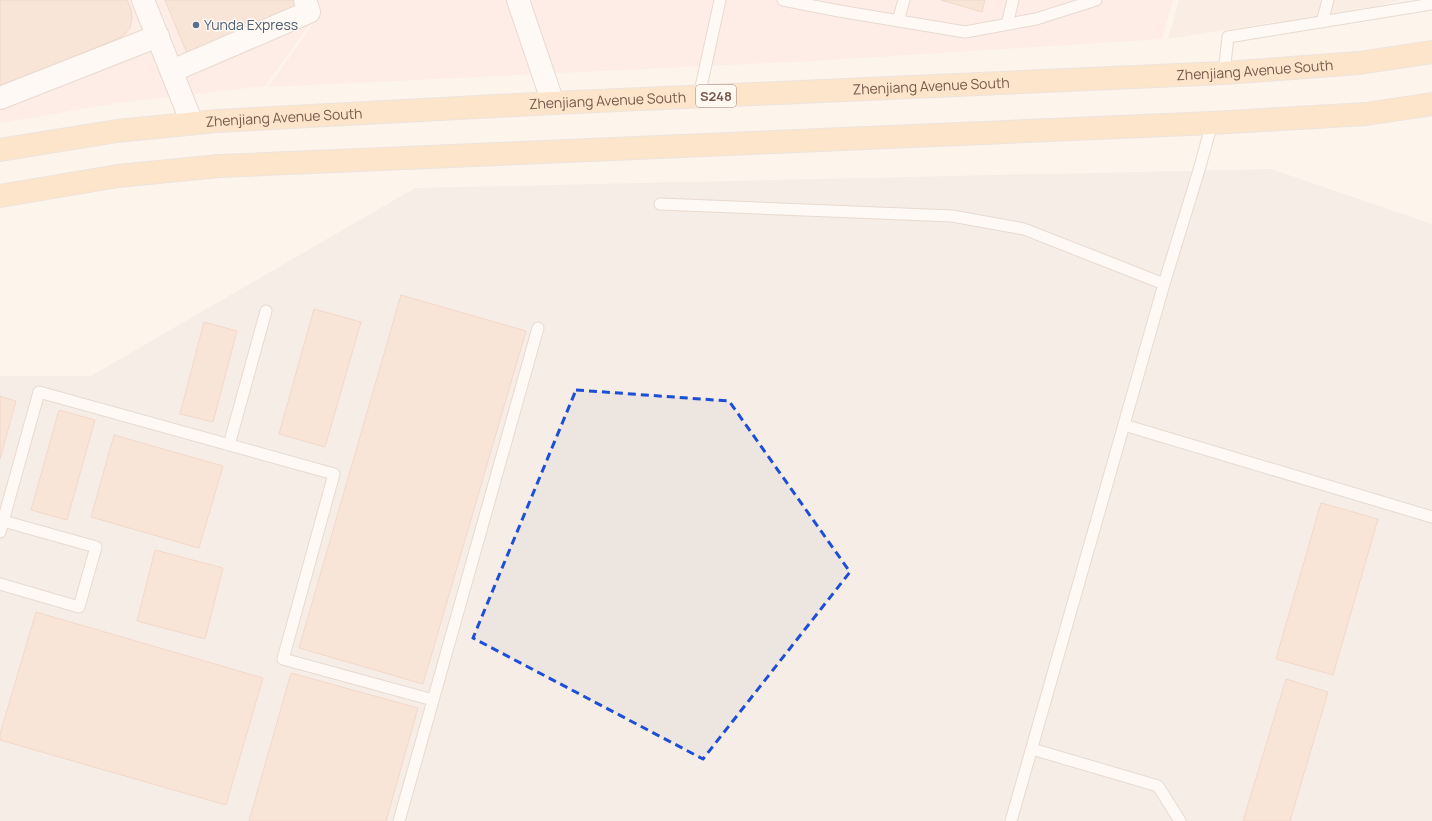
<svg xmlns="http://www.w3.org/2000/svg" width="1432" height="821" font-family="Manrope,sans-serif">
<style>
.residential{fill:#f5e5d9}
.commercial{fill:#fde5df}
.industrial{fill:#ede5e0}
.building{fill:#f3d1c2;stroke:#e6b5a2}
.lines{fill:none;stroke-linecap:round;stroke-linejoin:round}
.lane-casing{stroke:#d0baaf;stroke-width:13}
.street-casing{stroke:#d0baaf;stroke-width:24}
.primary-casing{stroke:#d9d0cd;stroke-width:24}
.lane{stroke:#fff;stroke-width:11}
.street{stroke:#fff;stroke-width:22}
.primary{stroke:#fbd2a4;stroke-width:22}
.marked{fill:none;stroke:#1d4ed8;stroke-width:3;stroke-dasharray:8 5;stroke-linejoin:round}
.service-dot{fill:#5c6f8a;stroke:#fff9f2;stroke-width:1.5}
.labels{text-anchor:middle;stroke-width:3;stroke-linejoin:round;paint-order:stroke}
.shield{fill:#fff9f2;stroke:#a1887e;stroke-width:1}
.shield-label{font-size:13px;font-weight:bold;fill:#79584c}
.service-label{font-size:14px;fill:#4e5e75;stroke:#fff9f2;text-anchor:start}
.street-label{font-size:14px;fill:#79584c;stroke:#fff9f2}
</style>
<rect width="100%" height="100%" fill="#fdf4eb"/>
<path class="residential" d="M 1179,0 L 1401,0 L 1381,5 L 1168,39 Z"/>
<path class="commercial" d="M 0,0 L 312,0 L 318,13 L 265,86 L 117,103 L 0,123 Z
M 315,0 L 1173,0 L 1162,39 L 812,61 L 268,87 L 320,14 Z"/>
<path class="industrial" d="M 1271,169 L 1432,224 L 1432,821 L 0,821 L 0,376 L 91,376 L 415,188 Z"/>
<path class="building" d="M 0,0 L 127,0 L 131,9 L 132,18 L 130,28 L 125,34 L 117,39 L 0,87 Z
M 165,0 L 293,0 L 297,9 L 188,56 Z
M 941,0 L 985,0 L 982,12 Z
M 401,295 L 526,331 L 423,684 L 299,648 Z
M 314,309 L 361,322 L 325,447 L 279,434 Z
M 204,322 L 237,331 L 213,422 L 180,414 Z
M 0,396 L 16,401 L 0,459 Z
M 59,410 L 95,420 L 67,520 L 31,510 Z
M 114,435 L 223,466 L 199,548 L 91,517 Z
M 1321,503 L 1378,519 L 1333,675 L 1276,659 Z
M 155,550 L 223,568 L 205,639 L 137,621 Z
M 36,612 L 263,678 L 226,805 L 0,740 L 0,734 Z
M 291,673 L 418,708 L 386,821 L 249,821 Z
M 1286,679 L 1328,692 L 1290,821 L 1243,821 Z"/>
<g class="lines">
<defs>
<path id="lane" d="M 783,0 L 839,11 L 965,32 L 1036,19 L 1096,0
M 898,21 L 904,0
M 1322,22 L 1328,0
M 1007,24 L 1013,0
M 1224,73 L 1228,37 L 1432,4
M 699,96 L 720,0
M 660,204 L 952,216 L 1024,229 L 1164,284 L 1011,821
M 1164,284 L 1199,170 L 1212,123
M 1124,425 L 1432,517
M 229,445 L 266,311
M 0,532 L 39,392 L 334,474 L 283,659 L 433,700
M 0,584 L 79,607 L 96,547 L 3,521
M 1032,749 L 1158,786 L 1180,821
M 399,821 L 538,328"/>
<path id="street" d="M 143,0 L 192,123
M 518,0 L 553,103
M 172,71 L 309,12 L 305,0
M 0,98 L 158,36"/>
<g id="primary">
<path id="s1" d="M 0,150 L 117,131 L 217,121 L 553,103 L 1224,73 L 1359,63 L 1432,52"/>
<path d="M 0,196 L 118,176 L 219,166 L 1212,123 L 1366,114 L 1432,104"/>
</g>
</defs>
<use href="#lane" class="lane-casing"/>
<use href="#street" class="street-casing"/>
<use href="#primary" class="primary-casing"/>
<use href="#lane" class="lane"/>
<use href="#street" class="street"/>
<use href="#primary" class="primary"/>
</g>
<path d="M0 0H1432V821H0ZM 576,390 L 729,401 L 850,572 L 703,759 L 473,638 Z" fill="#fdf4eb" fill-opacity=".55" fill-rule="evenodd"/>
<path class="marked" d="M 576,390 L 729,401 L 850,572 L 703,759 L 473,638 Z"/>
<circle class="service-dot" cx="196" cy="25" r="4"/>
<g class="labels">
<rect class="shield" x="696" y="85" width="40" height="22" rx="3"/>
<g class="shield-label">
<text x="716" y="101">S248</text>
</g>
<g class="service-label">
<text x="204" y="30">Yunda Express</text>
</g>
<g class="street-label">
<text dy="5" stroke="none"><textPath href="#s1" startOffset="1258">Zhenjiang Avenue South</textPath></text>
<text dy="5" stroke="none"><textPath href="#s1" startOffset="934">Zhenjiang Avenue South</textPath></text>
<text dy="5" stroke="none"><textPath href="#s1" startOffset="610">Zhenjiang Avenue South</textPath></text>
<text dy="5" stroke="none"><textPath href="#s1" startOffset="286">Zhenjiang Avenue South</textPath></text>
</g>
</g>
</svg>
